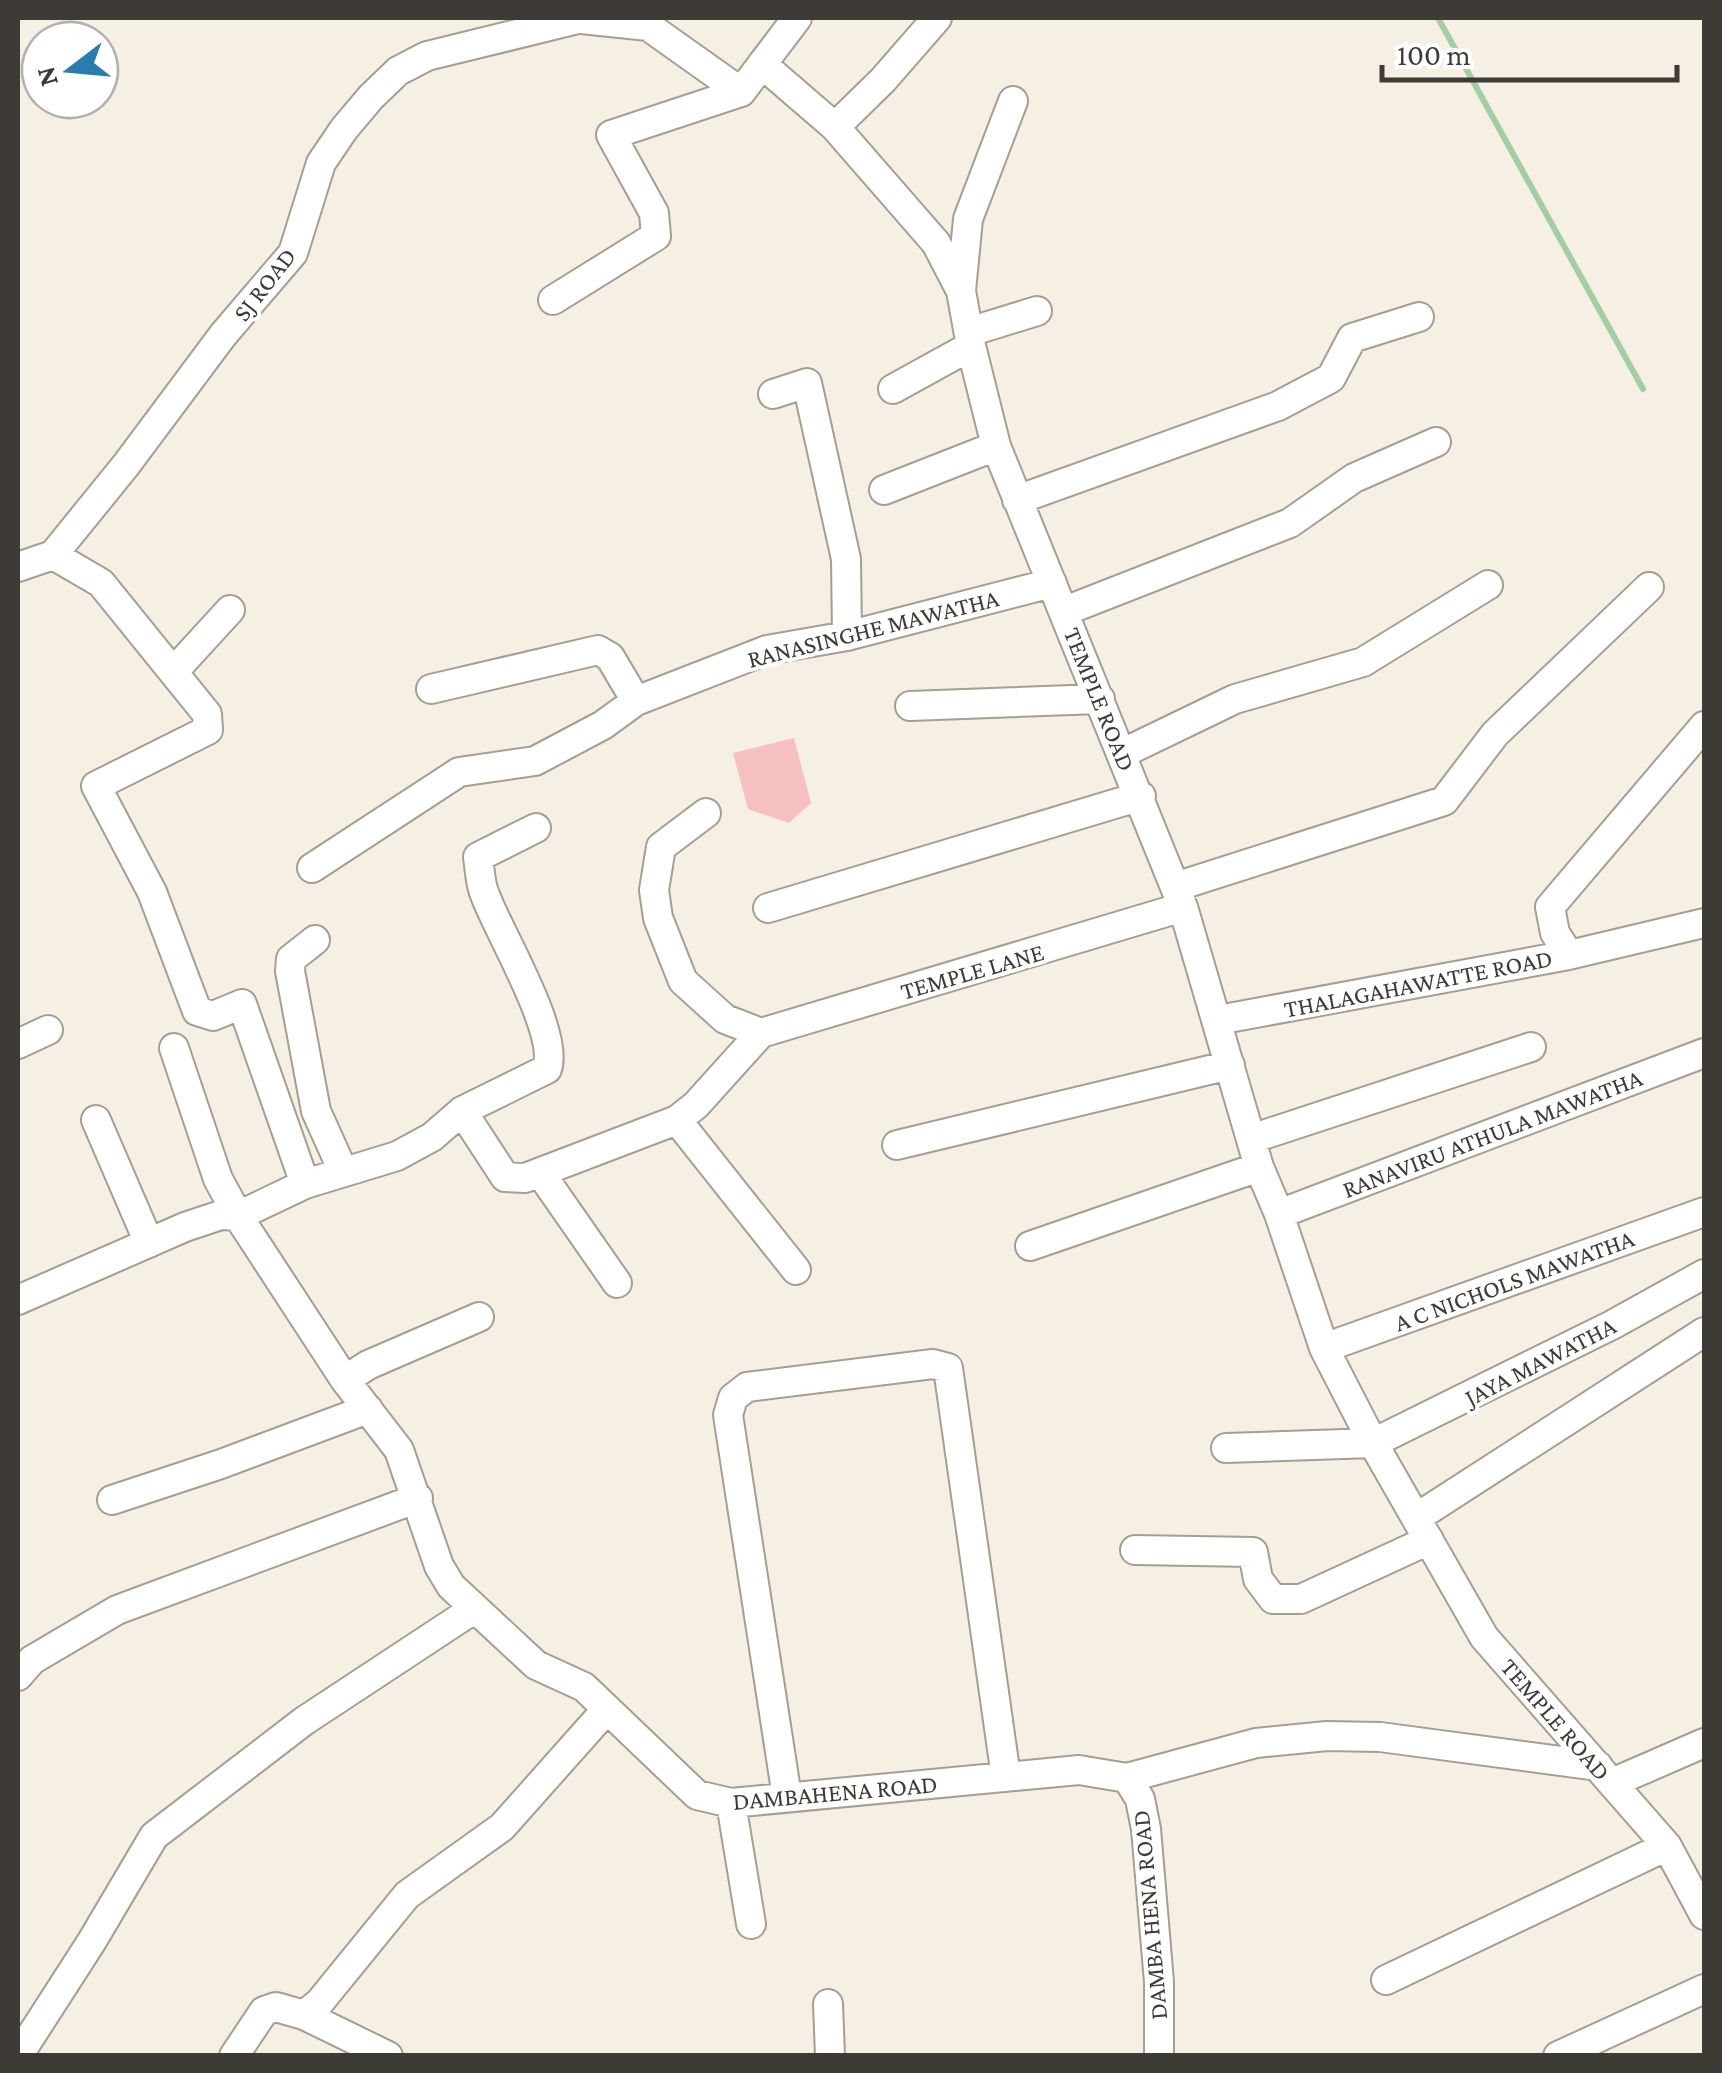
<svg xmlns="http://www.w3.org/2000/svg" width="1722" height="2073" font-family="'Crimson Pro',serif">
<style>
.green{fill:#f6bfc0}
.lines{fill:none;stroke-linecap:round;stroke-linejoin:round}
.stream{stroke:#a3cda2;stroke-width:6}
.minor-casing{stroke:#a49e93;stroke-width:32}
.minor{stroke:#fff;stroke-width:28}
.labels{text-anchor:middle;stroke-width:8;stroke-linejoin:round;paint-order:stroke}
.street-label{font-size:25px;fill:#3e3b37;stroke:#fff}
</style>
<rect width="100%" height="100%" fill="#f6efe4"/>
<path class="green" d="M 794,738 L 811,803 L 789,823 L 748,809 L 733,753 Z"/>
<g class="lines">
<path class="stream" d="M 1438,18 L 1643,389"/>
<defs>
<path id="minor" d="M 572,18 L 648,26 L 741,92 L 797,18
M 762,64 L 835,127 L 936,243 L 961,291 L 971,346 L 996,446 L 1183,907 L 1259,1167 L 1279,1214 L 1324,1348 L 1373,1443 L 1484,1637 L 1667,1846 L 1704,1915
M 835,127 L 883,80 L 937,18
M 961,291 L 968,219 L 1013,101
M 553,300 L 656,236 L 654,213 L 611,135 L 741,92
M 969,332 L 1037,311
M 893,389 L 971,346
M 773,394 L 807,383 L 846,559 L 847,636
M 884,490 L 996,446
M 1017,500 L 1278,406 L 1331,378 L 1352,338 L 1419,317
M 53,555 L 101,583 L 207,714 L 208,730 L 96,786 L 152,892 L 197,1011 L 213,1016 L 242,1004 L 305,1184
M 18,567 L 53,555 L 126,465 L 223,335 L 293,253 L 321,163 L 344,129 L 371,97 L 398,71 L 427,56 L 574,20
M 1065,611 L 1290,523 L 1354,478 L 1436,442
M 175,670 L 230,610
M 431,689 L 598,650 L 610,657 L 636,701 L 767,650 L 847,636 L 1052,583
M 910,706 L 1100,699
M 1121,754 L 1235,699 L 1363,662 L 1488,585
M 706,813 L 661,847 L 654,890 L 658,918 L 683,981 L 725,1019 L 761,1033
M 312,868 L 459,772 L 535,761 L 603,725 L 636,701
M 1175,887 L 1444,801 L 1495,734 L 1649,587
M 768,908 L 1141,796
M 315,940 L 291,959 L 290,971 L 316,1111 L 343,1171
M 1569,955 L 1704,923
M 1218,1020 L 1569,955 L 1555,933 L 1550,907 L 1704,726
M 761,1033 L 1183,907
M 18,1044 L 48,1030
M 174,1048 L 218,1179 L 238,1216 L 305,1184 L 397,1156 L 432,1137 L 462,1111 L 547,1069 C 560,1033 499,933 485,895 C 480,884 480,870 478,857 L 536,828
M 462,1111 L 505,1177 L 525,1178 L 677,1120 L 696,1105 L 761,1033
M 96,1120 L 149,1243
M 677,1120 L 796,1270
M 1251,1139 L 1531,1047
M 897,1145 L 1230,1065
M 541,1174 L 617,1283
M 1279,1214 L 1704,1053
M 1030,1246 L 1259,1167
M 18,1300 L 185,1227 L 221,1215 L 238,1216 L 345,1380 L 399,1450 L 439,1566 L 451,1586 L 536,1665 L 584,1687 L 697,1795 L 731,1803 L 1079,1770 L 1127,1778 L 1256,1743 L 1327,1736 L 1380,1737 L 1598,1766
M 1324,1348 L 1704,1212
M 345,1380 L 368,1365 L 479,1317
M 1226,1448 L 1373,1443 L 1612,1325 L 1704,1274
M 112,1500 L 221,1464 L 368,1409
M 1416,1518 L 1704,1332
M 1135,1550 L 1253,1552 L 1258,1579 L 1273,1599 L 1301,1599 L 1429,1540
M 18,1676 L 32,1660 L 117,1610 L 418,1498
M 1127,1778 L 1140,1799 L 1146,1829 L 1159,1982 L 1159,2056
M 1612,1783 L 1704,1743
M 787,1797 L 728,1415 L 733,1398 L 747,1387 L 933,1364 L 948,1368 L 1006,1777
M 731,1803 L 751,1924
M 1386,1980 L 1667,1846
M 828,2004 L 830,2056
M 304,2015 L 388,2056
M 18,2056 L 92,1941 L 154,1836 L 304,1721 L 474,1609
M 234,2056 L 264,2011 L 276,2007 L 304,2015 L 319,2003 L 407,1895 L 502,1827 L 607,1709
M 1558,2056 L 1704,1989"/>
</defs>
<use href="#minor" class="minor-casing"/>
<use href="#minor" class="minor"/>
</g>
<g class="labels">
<g class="street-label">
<text transform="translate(264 284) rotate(-52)" y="9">SJ ROAD</text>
<text transform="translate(873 628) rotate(-14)" y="9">RANASINGHE MAWATHA</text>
<text transform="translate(1100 699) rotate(68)" y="9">TEMPLE ROAD</text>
<text transform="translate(972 971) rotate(-16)" y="9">TEMPLE LANE</text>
<text transform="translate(1418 983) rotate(-11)" y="9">THALAGAHAWATTE ROAD</text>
<text transform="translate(1492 1133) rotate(-21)" y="9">RANAVIRU ATHULA MAWATHA</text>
<text transform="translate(1514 1280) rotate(-20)" y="9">A C NICHOLS MAWATHA</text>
<text transform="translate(1540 1361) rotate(-27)" y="9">JAYA MAWATHA</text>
<text transform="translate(1556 1719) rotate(49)" y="9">TEMPLE ROAD</text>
<text transform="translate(835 1792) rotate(-5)" y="9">DAMBAHENA ROAD</text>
<text transform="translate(1149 1915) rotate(-95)" y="9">DAMBA HENA ROAD</text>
</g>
</g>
<rect width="1722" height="2073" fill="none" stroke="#3e3b37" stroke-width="40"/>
<g transform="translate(70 70) rotate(254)"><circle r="48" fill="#ffffff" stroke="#b2b1af" stroke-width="2.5"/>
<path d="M0-8L18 38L0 25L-18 38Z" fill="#297cad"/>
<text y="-15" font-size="28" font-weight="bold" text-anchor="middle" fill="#3e3b37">N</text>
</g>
<path d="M1382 65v15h295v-15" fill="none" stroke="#3e3b37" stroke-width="5"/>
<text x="1397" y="65" font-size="30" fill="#3e3b37" stroke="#ffffff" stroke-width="8" paint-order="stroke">100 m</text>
</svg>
